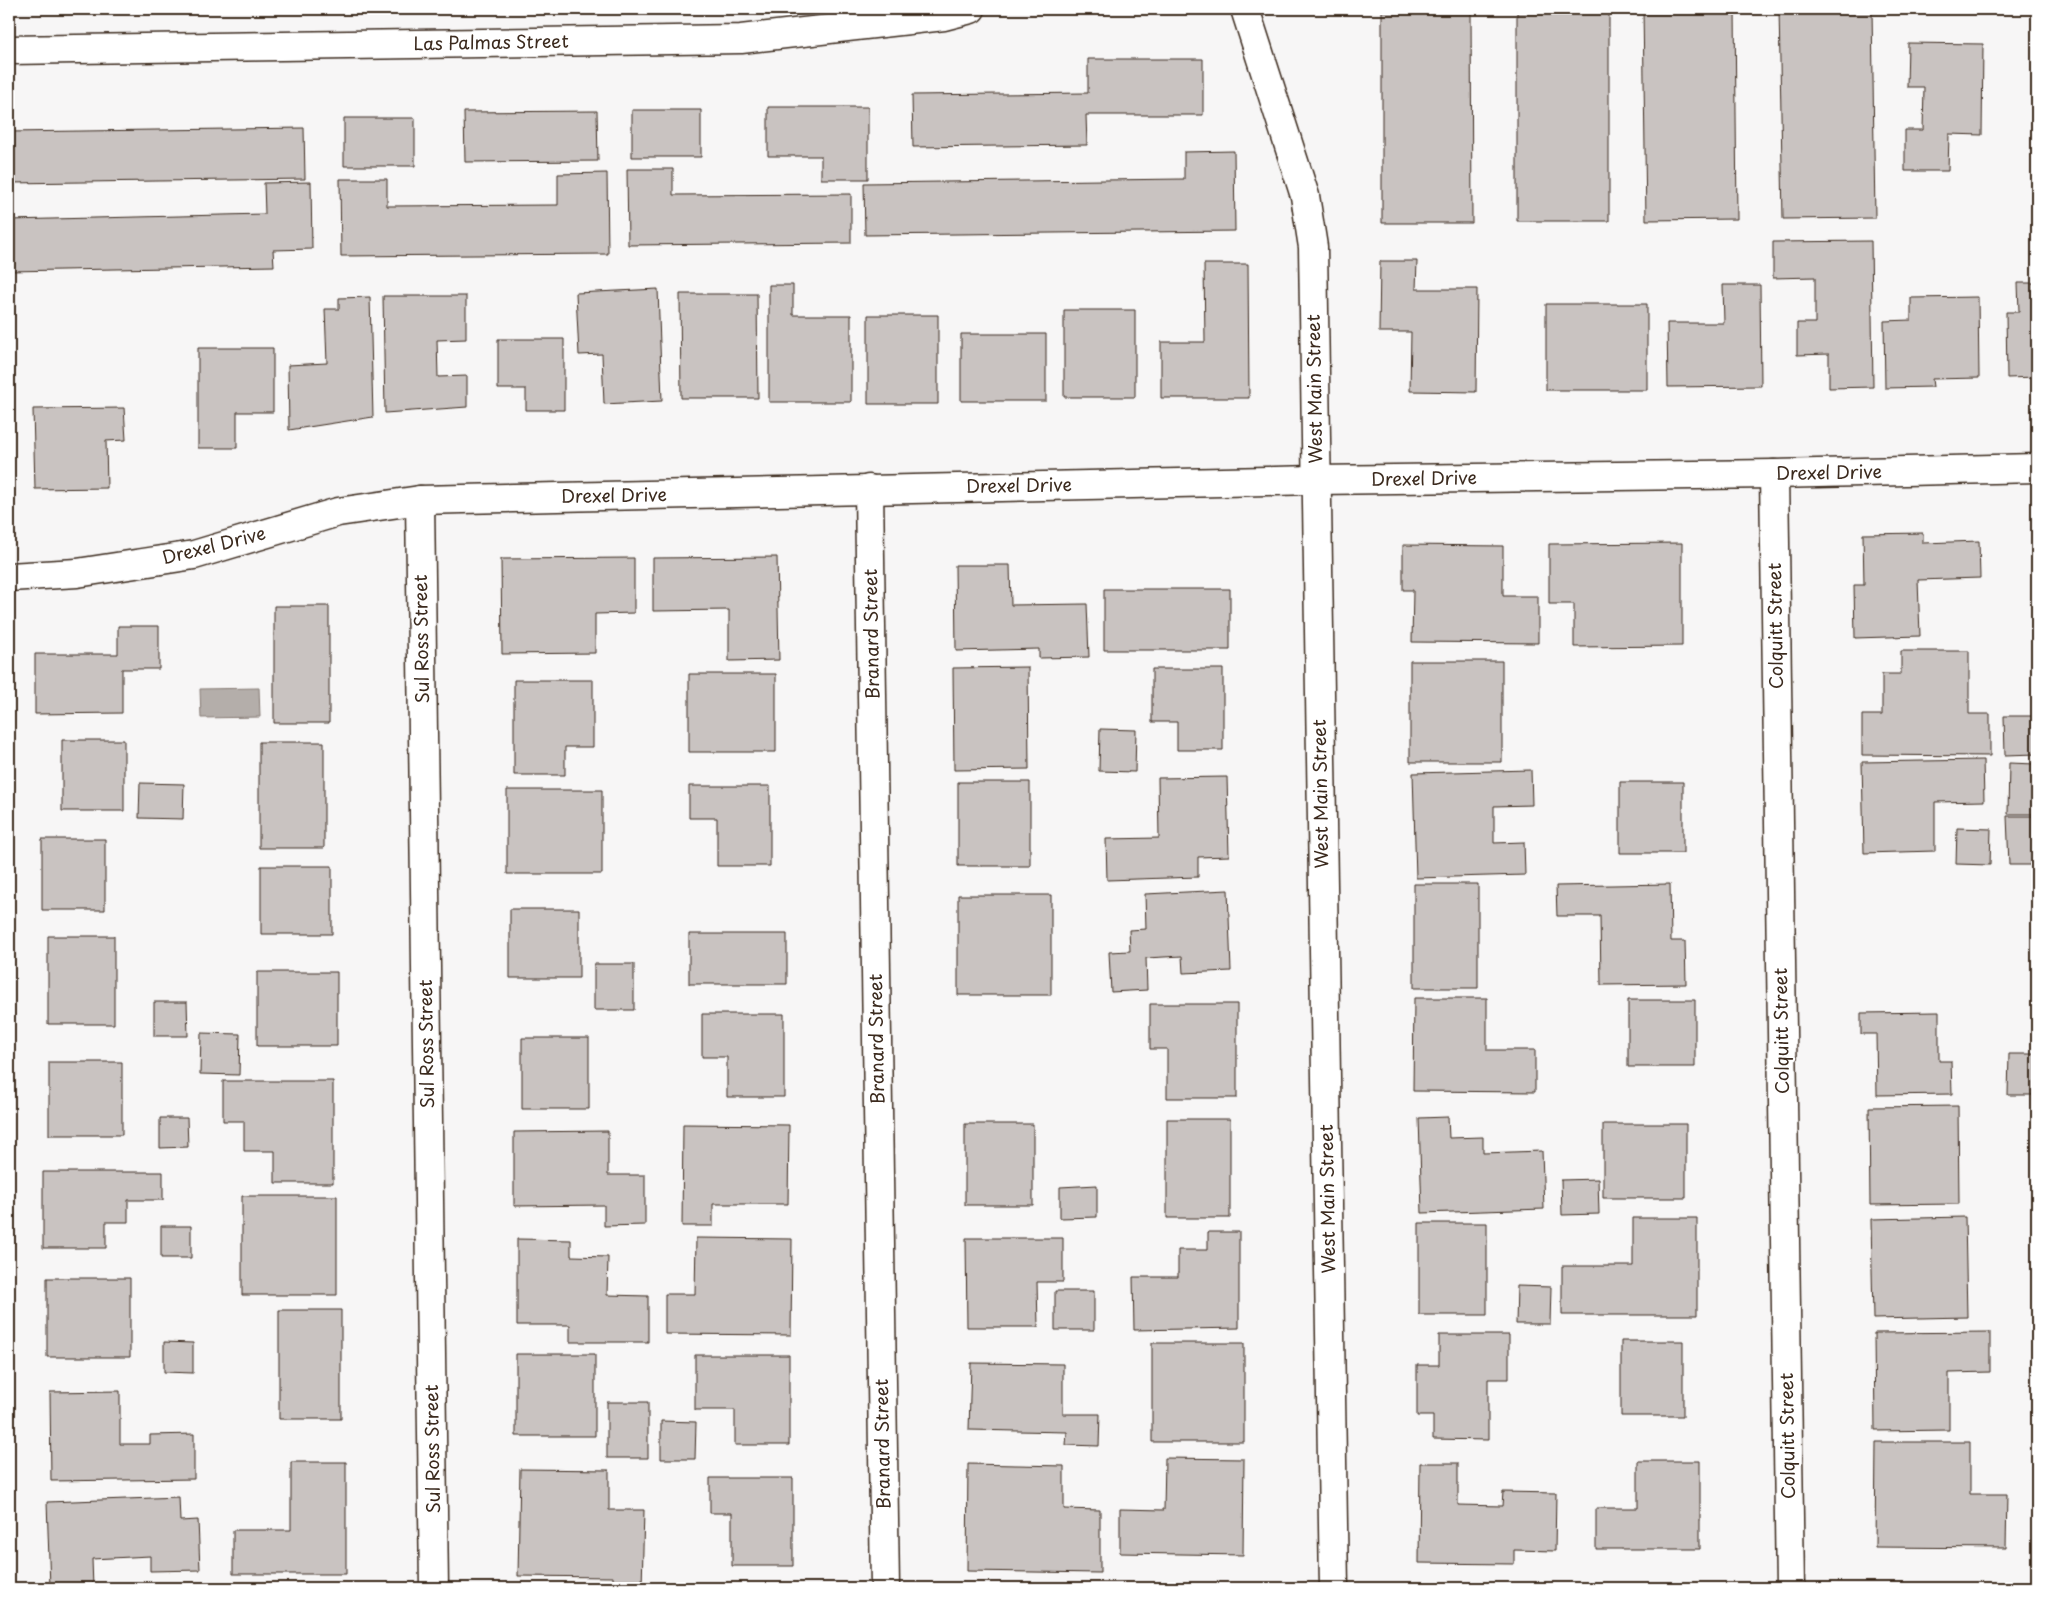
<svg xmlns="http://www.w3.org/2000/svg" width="2046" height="1597" font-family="'Playpen Sans',sans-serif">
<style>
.water{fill:#b4aeaa;stroke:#847972}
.building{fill:#c9c3c1;stroke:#3b2a1e}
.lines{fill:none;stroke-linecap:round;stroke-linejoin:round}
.minor-casing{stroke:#3b2a1e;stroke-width:31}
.tertiary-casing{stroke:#3b2a1e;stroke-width:31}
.minor{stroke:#fff;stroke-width:28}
.tertiary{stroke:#fff;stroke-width:28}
.labels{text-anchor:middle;stroke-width:4;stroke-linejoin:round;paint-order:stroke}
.street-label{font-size:18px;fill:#3b2a1e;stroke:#fff}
</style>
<rect width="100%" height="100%" fill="#f7f6f6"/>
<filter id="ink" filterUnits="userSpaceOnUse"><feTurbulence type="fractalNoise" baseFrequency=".02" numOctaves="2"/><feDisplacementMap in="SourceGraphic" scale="10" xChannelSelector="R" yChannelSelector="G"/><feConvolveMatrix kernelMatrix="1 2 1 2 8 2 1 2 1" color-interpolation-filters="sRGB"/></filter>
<g filter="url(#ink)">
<path class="water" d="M 259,688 L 260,717 L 201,718 L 200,689 Z"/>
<path class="building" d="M 1517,9 L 1609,9 L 1609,221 L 1517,221 Z
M 1643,9 L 1735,9 L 1737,219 L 1646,220 Z
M 1779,9 L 1872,9 L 1875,218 L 1783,219 Z
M 1382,11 L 1471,11 L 1472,223 L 1382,223 Z
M 1908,43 L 1983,44 L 1982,135 L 1949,134 L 1948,171 L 1905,171 L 1905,130 L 1923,130 L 1924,87 L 1907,87 Z
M 1088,59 L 1203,59 L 1203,115 L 1086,115 L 1087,145 L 913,147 L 912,95 L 1088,93 Z
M 768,107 L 868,107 L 868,179 L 821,179 L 821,156 L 768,156 Z
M 632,110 L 701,110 L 701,157 L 632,157 Z
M 597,111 L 598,161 L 465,162 L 464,112 Z
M 344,118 L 415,118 L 415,166 L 344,166 Z
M 304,128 L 305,179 L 9,183 L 9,132 Z
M 1234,151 L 1235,231 L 865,235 L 864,183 L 1184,179 L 1184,152 Z
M 627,169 L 673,169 L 673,195 L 851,194 L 851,243 L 628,245 Z
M 607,173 L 608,254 L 341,256 L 340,179 L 387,179 L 387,206 L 558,205 L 558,174 Z
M 311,182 L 312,249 L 273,250 L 274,266 L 9,271 L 9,220 L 265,214 L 264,183 Z
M 1871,241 L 1873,387 L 1829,388 L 1829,354 L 1797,355 L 1797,323 L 1815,323 L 1815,277 L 1773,278 L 1773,242 Z
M 1380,261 L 1417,261 L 1416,289 L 1477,289 L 1476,392 L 1410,391 L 1411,332 L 1379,332 Z
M 1204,264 L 1248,264 L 1249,398 L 1161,398 L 1161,342 L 1205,342 Z
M 2018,283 L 2037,283 L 2037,377 L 2007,378 L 2006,312 L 2019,312 Z
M 769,285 L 793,285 L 793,315 L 851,315 L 851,402 L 769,402 Z
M 1723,285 L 1760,285 L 1761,386 L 1668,387 L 1667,323 L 1724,323 Z
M 658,289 L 662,401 L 604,404 L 602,354 L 579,355 L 576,293 Z
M 680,294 L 757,294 L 758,398 L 681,398 Z
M 383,296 L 466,296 L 466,339 L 437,340 L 438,377 L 467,376 L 467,407 L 385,413 Z
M 370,297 L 373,417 L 289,430 L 288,365 L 327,363 L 325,309 L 339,309 L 339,298 Z
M 1978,297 L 1979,378 L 1932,379 L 1933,387 L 1885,388 L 1884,321 L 1911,320 L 1911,298 Z
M 1546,304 L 1647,304 L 1647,390 L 1546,390 Z
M 1064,310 L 1135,310 L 1135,397 L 1064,397 Z
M 868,315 L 938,315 L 938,404 L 868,404 Z
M 961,334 L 1046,334 L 1046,401 L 961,401 Z
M 498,339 L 564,339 L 564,410 L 526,410 L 526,389 L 498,389 Z
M 198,348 L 273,348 L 273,412 L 237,412 L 237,448 L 198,448 Z
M 124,408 L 126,440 L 106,441 L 107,488 L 35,489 L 33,409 Z
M 1923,533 L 1923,543 L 1979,541 L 1980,578 L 1918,580 L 1920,636 L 1855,638 L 1854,585 L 1864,585 L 1863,534 Z
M 2034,535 L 2037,535 L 2037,594 L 2036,594 Z
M 1682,543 L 1682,646 L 1574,647 L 1574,604 L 1549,604 L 1549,544 Z
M 1403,545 L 1503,546 L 1503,596 L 1538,596 L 1538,643 L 1412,642 L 1413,590 L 1403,590 Z
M 777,557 L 779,660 L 729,661 L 729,610 L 653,611 L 653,558 Z
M 634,558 L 634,613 L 595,614 L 595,653 L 502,654 L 501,559 Z
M 955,565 L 1010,565 L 1011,605 L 1087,604 L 1089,657 L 1039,658 L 1039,649 L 956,651 Z
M 1104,589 L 1230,589 L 1230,650 L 1104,650 Z
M 274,606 L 329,606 L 329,723 L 274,723 Z
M 118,626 L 159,626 L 159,669 L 122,669 L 122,713 L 35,714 L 35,654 L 118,654 Z
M 1901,651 L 1969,651 L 1969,714 L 1990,714 L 1990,756 L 1862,755 L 1862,715 L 1882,715 L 1882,674 L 1901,674 Z
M 1410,661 L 1502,661 L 1502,762 L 1410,762 Z
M 1028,667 L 1029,769 L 954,770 L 953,668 Z
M 1152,669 L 1223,669 L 1223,750 L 1177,750 L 1177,722 L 1152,722 Z
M 689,674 L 776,674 L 776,752 L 689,752 Z
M 514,680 L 593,680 L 593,747 L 565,747 L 565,775 L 514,775 Z
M 2004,716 L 2037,716 L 2037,754 L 2005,755 Z
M 1100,729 L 1136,730 L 1135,772 L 1099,771 Z
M 62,740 L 124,740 L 124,811 L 62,811 Z
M 259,742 L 324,742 L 324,848 L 259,848 Z
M 1983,760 L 1984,801 L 1935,802 L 1935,851 L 1864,853 L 1862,762 Z
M 2009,763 L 2035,764 L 2034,814 L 2008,814 Z
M 1531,770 L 1532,805 L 1494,806 L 1494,843 L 1524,842 L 1525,875 L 1416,878 L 1413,773 Z
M 1227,777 L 1229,856 L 1198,857 L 1198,877 L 1107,880 L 1106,839 L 1159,838 L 1158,778 Z
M 958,782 L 1030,782 L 1030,866 L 958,866 Z
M 1620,782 L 1683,782 L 1683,853 L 1620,853 Z
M 140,783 L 184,784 L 183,819 L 139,818 Z
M 689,786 L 770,786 L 770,866 L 717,866 L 717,818 L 689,818 Z
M 507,790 L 602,790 L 602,874 L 507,874 Z
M 2007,816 L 2037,816 L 2037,865 L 2009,865 Z
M 1957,828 L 1991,829 L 1990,865 L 1956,864 Z
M 42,839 L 105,839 L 105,910 L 42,910 Z
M 261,866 L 332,866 L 332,934 L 261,934 Z
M 1414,884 L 1478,884 L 1478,988 L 1414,988 Z
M 1670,884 L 1671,941 L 1685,941 L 1686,984 L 1601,985 L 1600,916 L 1557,916 L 1556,886 Z
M 1228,890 L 1231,971 L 1183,973 L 1182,956 L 1146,958 L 1147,990 L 1111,992 L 1109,952 L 1130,951 L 1129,930 L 1146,929 L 1145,894 Z
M 958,895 L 1051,895 L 1051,995 L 958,995 Z
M 510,909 L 579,909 L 579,978 L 510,978 Z
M 689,934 L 787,934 L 787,984 L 689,984 Z
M 48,936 L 114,936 L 114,1024 L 48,1024 Z
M 594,964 L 634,964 L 634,1010 L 594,1010 Z
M 257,972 L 337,972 L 337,1046 L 257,1046 Z
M 1414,998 L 1487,998 L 1487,1050 L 1535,1050 L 1535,1092 L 1413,1091 Z
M 1628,1000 L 1695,1000 L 1695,1067 L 1628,1067 Z
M 154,1002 L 187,1002 L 188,1036 L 154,1036 Z
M 1150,1004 L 1237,1004 L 1237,1098 L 1167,1098 L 1167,1049 L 1150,1049 Z
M 1939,1012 L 1939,1061 L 1951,1061 L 1952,1094 L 1877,1095 L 1876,1034 L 1861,1034 L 1861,1013 Z
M 702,1014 L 784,1014 L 784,1097 L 727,1097 L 727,1057 L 702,1057 Z
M 201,1033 L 240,1034 L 239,1075 L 200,1074 Z
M 522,1038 L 589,1038 L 589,1109 L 522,1109 Z
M 2009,1054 L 2037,1054 L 2037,1095 L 2008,1095 Z
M 49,1062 L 122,1062 L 122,1135 L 49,1135 Z
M 223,1081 L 333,1081 L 333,1183 L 275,1183 L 275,1151 L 244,1151 L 244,1121 L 223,1121 Z
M 1958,1106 L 1959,1204 L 1870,1205 L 1869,1107 Z
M 1448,1117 L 1449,1138 L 1483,1137 L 1483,1153 L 1542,1151 L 1544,1209 L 1422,1213 L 1419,1118 Z
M 160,1118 L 187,1118 L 188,1147 L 160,1148 Z
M 1167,1119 L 1230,1119 L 1230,1218 L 1167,1218 Z
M 683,1124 L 789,1125 L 788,1204 L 713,1204 L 713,1226 L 682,1226 Z
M 965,1124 L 1033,1124 L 1033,1205 L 965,1205 Z
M 1603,1124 L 1686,1124 L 1686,1198 L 1603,1198 Z
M 608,1131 L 608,1175 L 645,1175 L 645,1225 L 604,1226 L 604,1205 L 514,1206 L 514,1132 Z
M 43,1172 L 163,1172 L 163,1200 L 128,1200 L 128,1222 L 106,1222 L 106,1248 L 43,1248 Z
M 1598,1179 L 1599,1214 L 1562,1215 L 1561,1180 Z
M 1097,1185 L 1097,1217 L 1060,1218 L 1060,1187 Z
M 242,1196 L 337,1196 L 337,1295 L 242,1295 Z
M 1965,1217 L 1967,1317 L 1873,1319 L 1871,1219 Z
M 1633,1218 L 1697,1218 L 1697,1315 L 1562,1315 L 1562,1266 L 1633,1266 Z
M 1419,1223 L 1487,1223 L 1487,1315 L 1419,1315 Z
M 161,1226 L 191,1226 L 191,1258 L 161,1258 Z
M 1208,1232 L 1239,1232 L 1239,1328 L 1134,1330 L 1133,1277 L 1178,1277 L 1178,1250 L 1208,1250 Z
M 696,1238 L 792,1239 L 791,1335 L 665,1334 L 665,1294 L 695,1294 Z
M 966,1238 L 1063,1238 L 1063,1282 L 1037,1282 L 1038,1327 L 967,1327 Z
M 517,1239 L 571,1240 L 571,1256 L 608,1257 L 607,1295 L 648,1296 L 648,1342 L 570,1342 L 570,1325 L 517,1325 Z
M 47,1278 L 130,1278 L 130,1357 L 47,1357 Z
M 1517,1286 L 1551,1287 L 1550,1324 L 1516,1324 Z
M 1055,1291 L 1094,1291 L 1094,1330 L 1055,1330 Z
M 279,1310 L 341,1310 L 341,1419 L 279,1419 Z
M 1990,1332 L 1990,1372 L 1949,1373 L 1949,1430 L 1875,1431 L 1874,1333 Z
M 1439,1335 L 1509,1335 L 1509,1379 L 1488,1379 L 1488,1440 L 1433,1439 L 1433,1416 L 1417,1416 L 1417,1365 L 1439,1365 Z
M 1621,1341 L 1683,1341 L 1683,1416 L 1621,1416 Z
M 164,1342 L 193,1343 L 193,1373 L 164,1372 Z
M 1152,1343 L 1244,1343 L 1244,1442 L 1152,1442 Z
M 516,1354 L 595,1354 L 595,1436 L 516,1436 Z
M 695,1355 L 789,1355 L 789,1445 L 735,1445 L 735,1410 L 695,1410 Z
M 971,1363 L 1063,1364 L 1063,1414 L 1100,1414 L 1099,1446 L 1066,1445 L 1067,1432 L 969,1430 Z
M 120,1391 L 120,1444 L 150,1444 L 150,1435 L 194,1434 L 194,1479 L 51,1481 L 50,1392 Z
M 607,1402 L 648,1402 L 648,1458 L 607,1458 Z
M 661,1421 L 696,1422 L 695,1459 L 661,1459 Z
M 1876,1442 L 1970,1442 L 1970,1494 L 2007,1494 L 2006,1548 L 1875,1547 Z
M 1165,1458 L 1244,1459 L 1243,1555 L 1120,1553 L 1120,1509 L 1164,1510 Z
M 1638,1461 L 1700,1461 L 1700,1549 L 1596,1549 L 1596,1508 L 1638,1508 Z
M 291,1462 L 346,1462 L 346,1574 L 233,1574 L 233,1530 L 291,1530 Z
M 1420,1463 L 1458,1463 L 1458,1505 L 1502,1506 L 1503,1492 L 1556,1493 L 1555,1551 L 1514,1550 L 1514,1564 L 1419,1563 Z
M 968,1464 L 1064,1466 L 1064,1509 L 1100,1510 L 1100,1573 L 967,1571 Z
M 520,1469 L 609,1470 L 609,1510 L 644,1510 L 642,1588 L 613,1588 L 613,1577 L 518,1576 Z
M 710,1478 L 793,1478 L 793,1566 L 732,1566 L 732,1513 L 710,1513 Z
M 179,1497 L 180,1521 L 198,1520 L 200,1570 L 150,1571 L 150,1556 L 92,1559 L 93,1588 L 50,1588 L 47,1502 Z"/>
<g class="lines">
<defs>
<path id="minor" d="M 1245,9 L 1305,196 L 1313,247 L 1334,1588
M 9,50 L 741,39 L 944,16 L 971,9
M 1774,474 L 1790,1588
M 869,489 L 885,1588
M 420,500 L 434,1588"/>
<path id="tertiary" d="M 9,577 L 77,573 L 194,555 L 338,512 L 420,500 L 1316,480 L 1774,474 L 2037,468"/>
</defs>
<use href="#minor" class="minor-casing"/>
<use href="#tertiary" class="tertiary-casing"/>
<use href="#minor" class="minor"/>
<use href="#tertiary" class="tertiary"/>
</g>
</g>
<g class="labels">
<g class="street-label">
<text transform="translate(491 43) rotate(-1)" y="6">Las Palmas Street</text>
<text transform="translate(1315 389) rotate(-91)" y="6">West Main Street</text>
<text transform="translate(1829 473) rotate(-1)" y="6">Drexel Drive</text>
<text transform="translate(1424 479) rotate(-1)" y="6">Drexel Drive</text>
<text transform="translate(1019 486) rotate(-1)" y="6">Drexel Drive</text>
<text transform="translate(614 496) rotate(-1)" y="6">Drexel Drive</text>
<text transform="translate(214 546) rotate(-14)" y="6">Drexel Drive</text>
<text transform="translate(1776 626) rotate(-91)" y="6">Colquitt Street</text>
<text transform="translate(872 634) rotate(-91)" y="6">Branard Street</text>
<text transform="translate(422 639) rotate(-91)" y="6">Sul Ross Street</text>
<text transform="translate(1321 794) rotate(-91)" y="6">West Main Street</text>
<text transform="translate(1782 1031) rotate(-91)" y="6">Colquitt Street</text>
<text transform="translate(877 1039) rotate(-91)" y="6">Branard Street</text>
<text transform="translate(427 1044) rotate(-91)" y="6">Sul Ross Street</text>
<text transform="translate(1328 1199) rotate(-91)" y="6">West Main Street</text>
<text transform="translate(1788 1436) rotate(-91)" y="6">Colquitt Street</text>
<text transform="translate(883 1444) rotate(-91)" y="6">Branard Street</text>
<text transform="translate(433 1449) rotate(-91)" y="6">Sul Ross Street</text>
</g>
</g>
<rect width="2046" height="1597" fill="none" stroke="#fff" stroke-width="30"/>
<rect x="15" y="15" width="2016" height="1567" fill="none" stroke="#3b2a1e" stroke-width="2" filter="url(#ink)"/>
</svg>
